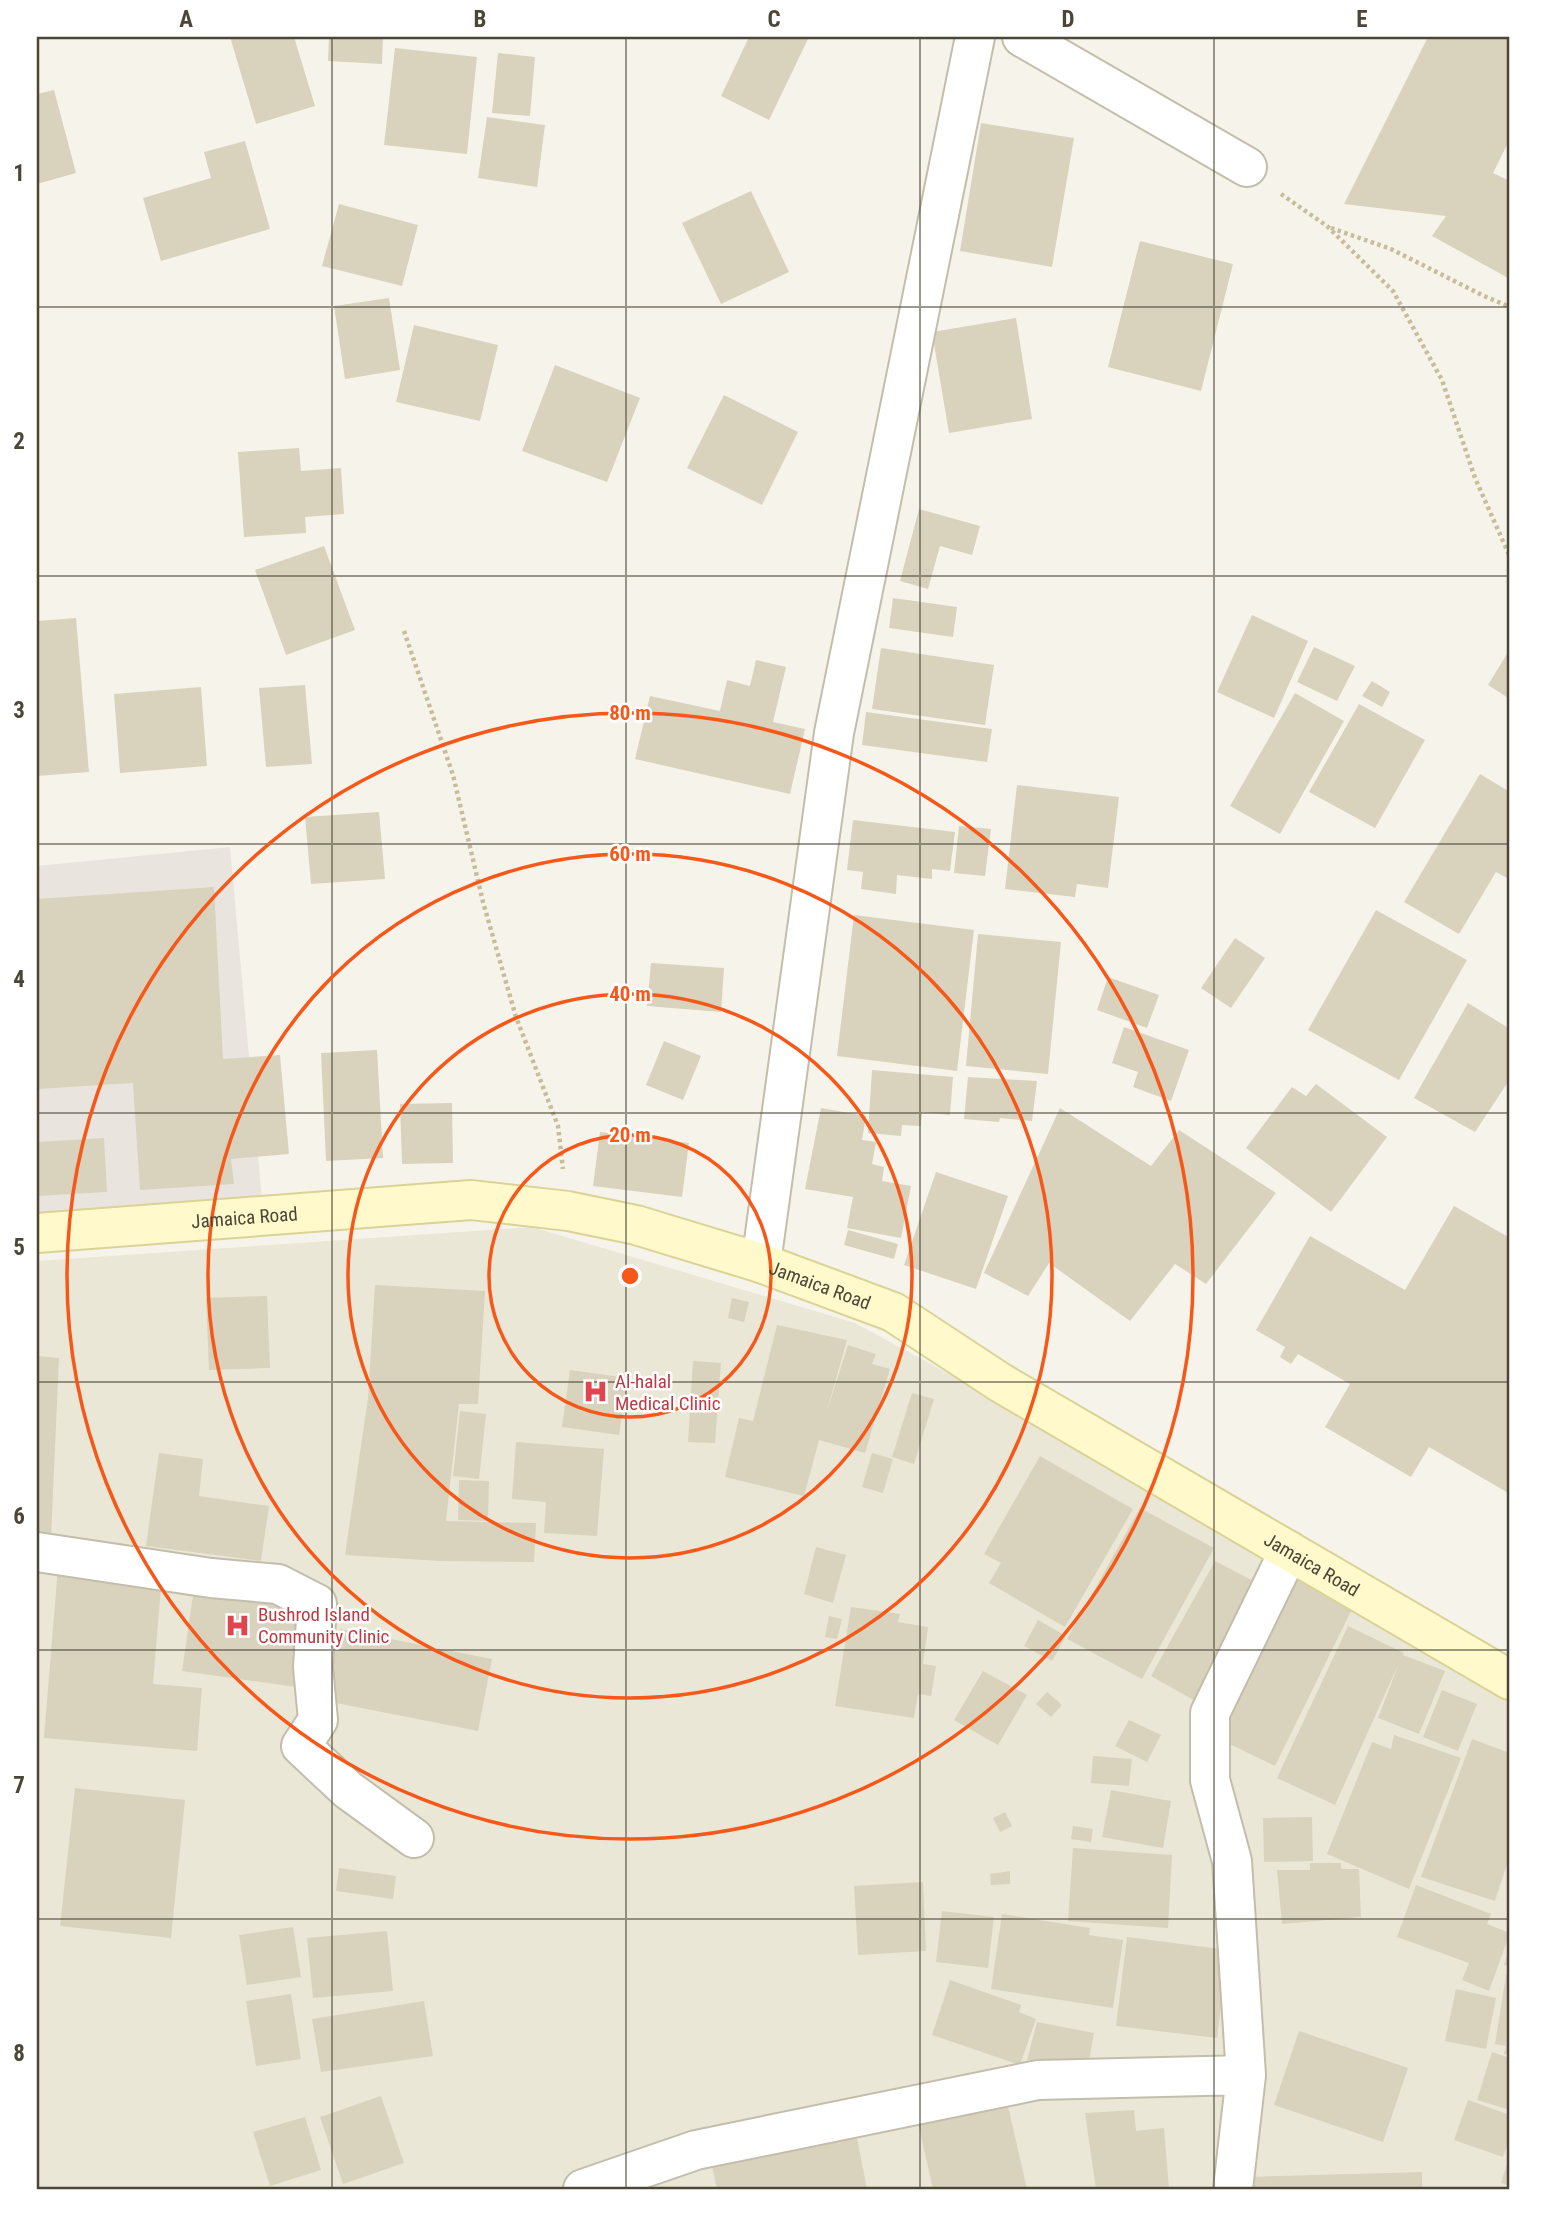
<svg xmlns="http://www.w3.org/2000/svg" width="1547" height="2226" font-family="'Roboto Condensed',sans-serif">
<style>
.residential{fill:#ebe7d7}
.industrial{fill:#e9e5de}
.building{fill:#d9d2bd}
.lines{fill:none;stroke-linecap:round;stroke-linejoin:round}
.street-casing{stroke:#c3beab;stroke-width:42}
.secondary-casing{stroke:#dbd295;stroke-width:42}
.path{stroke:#c7bd9a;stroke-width:4.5;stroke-dasharray:3.5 3.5;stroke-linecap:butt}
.street{stroke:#fff;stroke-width:38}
.secondary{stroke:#fff9cb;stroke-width:38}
.grid{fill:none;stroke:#4b4636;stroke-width:2;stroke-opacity:0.55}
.ring{fill:none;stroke:#f6581a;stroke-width:3.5}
.labels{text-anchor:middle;stroke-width:5;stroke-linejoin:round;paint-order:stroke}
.street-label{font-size:19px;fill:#4b4636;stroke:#fff}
.health-label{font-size:19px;fill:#be3a42;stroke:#fff;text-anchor:start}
.centre{fill:#f6581a;stroke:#fff;stroke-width:3.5}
.ring-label{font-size:21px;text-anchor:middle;font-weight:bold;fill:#f6581a;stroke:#fff;stroke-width:5;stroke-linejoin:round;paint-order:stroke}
.neatline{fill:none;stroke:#4b4636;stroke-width:2.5}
.grid-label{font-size:23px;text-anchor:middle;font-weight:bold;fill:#4b4636}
</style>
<rect width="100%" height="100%" fill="#f6f4ea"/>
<path class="residential" d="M 532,1227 L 855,1323 L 1510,1678 L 1510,2189 L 37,2189 L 37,1261 Z"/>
<path class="industrial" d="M 230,847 L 262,1199 L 37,1216 L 37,866 Z"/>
<path class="building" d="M 230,37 L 294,37 L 315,106 L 256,124 Z
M 329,37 L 383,37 L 382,64 L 328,61 Z
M 749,37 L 809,37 L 769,120 L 721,96 Z
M 1428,37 L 1504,37 L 1510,40 L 1510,139 L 1493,173 L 1510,181 L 1510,279 L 1432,236 L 1446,216 L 1344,204 Z
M 395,48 L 477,57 L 467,154 L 384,145 Z
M 498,53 L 535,57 L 530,116 L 492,113 Z
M 54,90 L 76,173 L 37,184 L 37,94 Z
M 487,117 L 545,125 L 537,187 L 478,178 Z
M 981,123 L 1074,138 L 1052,267 L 960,251 Z
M 245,141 L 270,229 L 161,261 L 143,198 L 211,178 L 204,152 Z
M 751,191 L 789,272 L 721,304 L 682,223 Z
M 339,204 L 418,225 L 402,286 L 322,266 Z
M 1140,241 L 1233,264 L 1201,391 L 1108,367 Z
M 389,298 L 400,370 L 345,379 L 334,306 Z
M 1016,318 L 1032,419 L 949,433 L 932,332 Z
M 414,325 L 498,345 L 480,421 L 396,402 Z
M 555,365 L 640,398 L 607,482 L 522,451 Z
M 724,395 L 798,432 L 762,505 L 687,468 Z
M 299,448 L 301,471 L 341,468 L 344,514 L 305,517 L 306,533 L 244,537 L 238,452 Z
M 919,509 L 980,526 L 972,555 L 940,546 L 928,589 L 900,581 Z
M 324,546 L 355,630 L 286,655 L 255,570 Z
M 893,598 L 957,607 L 953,637 L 889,628 Z
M 1252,615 L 1308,641 L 1274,718 L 1217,692 Z
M 76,618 L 89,772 L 37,776 L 37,621 Z
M 1314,647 L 1355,666 L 1337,701 L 1297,682 Z
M 881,648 L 994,665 L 985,725 L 872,709 Z
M 1510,649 L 1510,699 L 1488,685 Z
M 756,660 L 786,667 L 773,722 L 805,729 L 790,794 L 635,759 L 650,696 L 720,711 L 727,680 L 750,686 Z
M 1372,681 L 1390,692 L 1382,707 L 1362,696 Z
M 305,685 L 312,764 L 266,767 L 259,688 Z
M 201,687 L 207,766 L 120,773 L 114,694 Z
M 1295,693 L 1344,721 L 1280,834 L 1230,806 Z
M 1359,704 L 1425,740 L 1375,828 L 1309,792 Z
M 866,712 L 992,729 L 987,762 L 862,745 Z
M 1480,774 L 1510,792 L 1510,873 L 1507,878 L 1496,872 L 1459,934 L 1404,902 Z
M 1017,785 L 1119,797 L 1108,888 L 1077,884 L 1075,897 L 1005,889 Z
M 379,812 L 385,879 L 311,884 L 305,817 Z
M 853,820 L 955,832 L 950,871 L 932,869 L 932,879 L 897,875 L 896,894 L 861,889 L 863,872 L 847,870 Z
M 959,826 L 991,829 L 985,876 L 954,873 Z
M 214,887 L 223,1059 L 280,1055 L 289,1154 L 231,1159 L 234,1184 L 140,1190 L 133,1083 L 37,1089 L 37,899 Z
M 1376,910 L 1467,960 L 1399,1080 L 1308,1030 Z
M 854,915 L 974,930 L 957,1071 L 837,1056 Z
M 978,934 L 1061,942 L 1048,1074 L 966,1066 Z
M 1235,938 L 1265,958 L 1231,1008 L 1201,988 Z
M 651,963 L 724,968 L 721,1012 L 647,1006 Z
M 1108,977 L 1159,995 L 1147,1028 L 1097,1010 Z
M 1468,1003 L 1510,1029 L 1510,1079 L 1475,1132 L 1414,1098 Z
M 1124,1027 L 1189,1050 L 1171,1101 L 1133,1087 L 1138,1072 L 1112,1063 Z
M 664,1041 L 701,1056 L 683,1100 L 646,1085 Z
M 377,1050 L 383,1158 L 326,1161 L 321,1053 Z
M 872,1070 L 953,1077 L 950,1115 L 922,1112 L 921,1126 L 902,1125 L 901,1136 L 868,1133 Z
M 968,1077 L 1037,1081 L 1032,1121 L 1000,1118 L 999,1122 L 964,1119 Z
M 1316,1084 L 1387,1137 L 1331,1212 L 1246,1148 L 1292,1087 L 1306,1096 Z
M 452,1103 L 453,1163 L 402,1164 L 400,1104 Z
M 821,1108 L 866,1116 L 862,1140 L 876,1142 L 872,1164 L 884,1167 L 882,1181 L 911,1186 L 901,1238 L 847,1228 L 853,1197 L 805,1189 Z
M 1060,1108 L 1151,1166 L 1179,1130 L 1276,1193 L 1206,1284 L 1175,1264 L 1130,1321 L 1049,1263 L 1028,1296 L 984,1273 Z
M 600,1132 L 689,1143 L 682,1197 L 593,1186 Z
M 104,1138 L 107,1192 L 37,1196 L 37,1142 Z
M 936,1172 L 1008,1196 L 976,1289 L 904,1265 Z
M 1454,1206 L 1510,1238 L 1510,1494 L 1429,1447 L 1411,1477 L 1325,1427 L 1350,1384 L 1298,1354 L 1291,1364 L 1280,1357 L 1285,1347 L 1256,1330 L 1310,1236 L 1405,1290 Z
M 848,1230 L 898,1244 L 894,1259 L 844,1245 Z
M 375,1285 L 485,1291 L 478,1404 L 459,1404 L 446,1521 L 536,1523 L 534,1562 L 440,1561 L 345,1555 L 368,1398 Z
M 267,1296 L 270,1368 L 209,1370 L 206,1298 Z
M 732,1298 L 749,1302 L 744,1322 L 728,1318 Z
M 777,1325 L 847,1340 L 826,1414 L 848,1345 L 876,1354 L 872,1364 L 890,1369 L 865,1453 L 819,1440 L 804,1496 L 725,1477 L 739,1418 L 753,1421 Z
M 37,1356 L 59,1358 L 51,1538 L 37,1538 Z
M 693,1361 L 721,1363 L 715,1443 L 688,1442 Z
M 570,1370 L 628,1378 L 619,1435 L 562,1427 Z
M 912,1393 L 934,1399 L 914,1464 L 892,1457 Z
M 460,1411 L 486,1414 L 479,1479 L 453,1476 Z
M 516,1442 L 604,1449 L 597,1536 L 544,1533 L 546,1502 L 512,1499 Z
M 159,1453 L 203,1459 L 199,1496 L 269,1506 L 261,1561 L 146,1546 Z
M 872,1453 L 893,1459 L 883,1493 L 862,1487 Z
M 1040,1456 L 1133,1509 L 1065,1627 L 989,1583 L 1001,1563 L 984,1554 Z
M 459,1480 L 489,1481 L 488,1521 L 458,1520 Z
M 1140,1508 L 1214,1548 L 1142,1679 L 1067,1639 Z
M 816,1547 L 846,1555 L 833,1603 L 804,1594 Z
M 1215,1561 L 1263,1586 L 1199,1703 L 1151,1676 Z
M 58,1567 L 162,1575 L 153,1684 L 202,1688 L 197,1751 L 44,1738 Z
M 1291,1576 L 1356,1601 L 1275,1766 L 1217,1738 Z
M 194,1588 L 308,1604 L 296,1687 L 182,1671 Z
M 851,1607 L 900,1614 L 898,1622 L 928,1627 L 923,1664 L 936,1666 L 931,1696 L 918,1694 L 914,1718 L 835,1706 Z
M 829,1616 L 842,1619 L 837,1639 L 825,1637 Z
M 1038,1620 L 1066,1636 L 1052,1661 L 1024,1646 Z
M 1348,1626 L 1404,1653 L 1403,1655 L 1445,1671 L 1419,1734 L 1378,1718 L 1399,1663 L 1335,1805 L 1277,1778 Z
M 340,1629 L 492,1659 L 478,1731 L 326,1701 Z
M 983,1671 L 1027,1695 L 998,1745 L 954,1720 Z
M 1442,1690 L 1477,1704 L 1458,1751 L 1423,1737 Z
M 1047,1692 L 1062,1705 L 1051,1717 L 1036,1704 Z
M 1129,1720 L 1161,1735 L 1147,1762 L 1115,1746 Z
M 1394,1735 L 1461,1758 L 1409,1889 L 1327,1854 L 1372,1742 L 1391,1749 Z
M 1472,1739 L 1510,1753 L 1510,1855 L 1495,1901 L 1421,1877 Z
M 1093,1756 L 1132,1759 L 1129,1786 L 1091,1783 Z
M 75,1788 L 185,1800 L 171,1938 L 60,1926 Z
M 1111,1790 L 1171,1801 L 1163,1848 L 1102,1837 Z
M 1005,1812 L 1012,1826 L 1000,1832 L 993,1818 Z
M 1312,1817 L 1313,1861 L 1264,1862 L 1263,1818 Z
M 1073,1826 L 1093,1829 L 1091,1842 L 1071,1839 Z
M 1073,1848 L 1172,1855 L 1168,1928 L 1068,1921 Z
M 1310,1863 L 1341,1863 L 1341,1869 L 1359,1869 L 1361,1917 L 1282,1924 L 1277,1870 L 1310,1870 Z
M 339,1868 L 396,1876 L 393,1899 L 336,1891 Z
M 1010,1871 L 1010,1884 L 991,1885 L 990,1874 Z
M 923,1882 L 926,1951 L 858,1955 L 854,1886 Z
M 1416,1885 L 1491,1914 L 1487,1924 L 1510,1933 L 1489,1991 L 1462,1980 L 1469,1963 L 1397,1937 Z
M 942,1911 L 994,1917 L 988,1968 L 936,1962 Z
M 1002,1914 L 1090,1928 L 1089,1935 L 1123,1940 L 1113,2008 L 991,1989 Z
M 293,1927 L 301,1977 L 247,1985 L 239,1935 Z
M 387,1931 L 393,1991 L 313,1998 L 307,1938 Z
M 1127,1937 L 1228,1950 L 1217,2038 L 1116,2026 Z
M 1510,1946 L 1510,1967 L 1504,1965 Z
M 1506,1975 L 1510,1976 L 1510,2055 L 1504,2054 L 1506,2046 L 1495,2044 Z
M 950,1980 L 1021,2005 L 1019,2012 L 1036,2019 L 1020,2065 L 932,2035 Z
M 1456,1989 L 1496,1998 L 1486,2049 L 1445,2041 Z
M 291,1994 L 301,2059 L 256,2066 L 246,2001 Z
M 424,2001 L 433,2056 L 321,2072 L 312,2019 Z
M 1037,2022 L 1094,2033 L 1087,2072 L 1027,2060 Z
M 1299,2031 L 1408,2068 L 1383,2142 L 1274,2105 Z
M 1492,2052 L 1510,2058 L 1510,2110 L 1477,2100 Z
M 1005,2093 L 1027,2189 L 933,2189 L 916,2114 Z
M 381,2096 L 404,2163 L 343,2184 L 320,2117 Z
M 1468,2100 L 1510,2115 L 1510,2137 L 1503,2157 L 1454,2140 Z
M 1134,2110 L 1136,2131 L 1164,2128 L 1169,2189 L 1096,2189 L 1085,2113 Z
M 305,2117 L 321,2170 L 270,2186 L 253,2132 Z
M 857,2138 L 867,2189 L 717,2189 L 712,2166 Z
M 1510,2155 L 1510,2186 L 1501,2183 Z
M 1422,2172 L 1422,2189 L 1246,2189 L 1246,2177 Z"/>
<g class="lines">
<defs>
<path id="street" d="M 1022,37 L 1247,167
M 761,1263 L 834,733 L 975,37
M 37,1552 L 211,1578 L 278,1584 L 317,1604 L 313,1667 L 318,1720 L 301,1746 L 348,1790 L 414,1838
M 583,2189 L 696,2150 L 1038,2080 L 1246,2075
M 1233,2189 L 1246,2075 L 1232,1861 L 1210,1780 L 1210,1713 L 1289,1551"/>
<g id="secondary">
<path id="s1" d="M 37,1233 L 471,1200 L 568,1211 L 636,1225 L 761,1263 L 893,1312 L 1001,1383 L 1510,1680"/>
</g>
</defs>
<use href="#street" class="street-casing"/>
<use href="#secondary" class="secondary-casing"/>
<path class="path" d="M 1281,194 L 1327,226 L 1393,291 L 1442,380 L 1475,478 L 1510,557
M 1331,228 L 1391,249 L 1484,296 L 1510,307
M 404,631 L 453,775 L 483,902 L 516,1017 L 558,1126 L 563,1169"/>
<use href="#street" class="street"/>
<use href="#secondary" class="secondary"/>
</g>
<path class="grid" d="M 332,37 L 332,2189M 626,37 L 626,2189M 920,37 L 920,2189M 1214,37 L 1214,2189M 37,307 L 1510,307M 37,576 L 1510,576M 37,844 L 1510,844M 37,1113 L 1510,1113M 37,1382 L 1510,1382M 37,1650 L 1510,1650M 37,1919 L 1510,1919"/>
<g class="ring">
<circle cx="630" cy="1276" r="141"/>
<circle cx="630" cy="1276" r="282"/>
<circle cx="630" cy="1276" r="422"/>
<circle cx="630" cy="1276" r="563"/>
</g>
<defs>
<symbol id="hospital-bare" viewBox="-9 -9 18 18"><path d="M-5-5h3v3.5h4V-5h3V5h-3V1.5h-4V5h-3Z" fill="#e0444e" stroke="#fff" stroke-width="2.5" paint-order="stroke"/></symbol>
</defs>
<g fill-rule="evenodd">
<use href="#hospital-bare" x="578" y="1374" width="35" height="35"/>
<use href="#hospital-bare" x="220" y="1608" width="35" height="35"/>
</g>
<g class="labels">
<g class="street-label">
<text dy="7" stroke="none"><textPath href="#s1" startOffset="208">Jamaica Road</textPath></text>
<text dy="7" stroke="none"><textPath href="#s1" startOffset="796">Jamaica Road</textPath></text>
<text dy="7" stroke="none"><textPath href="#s1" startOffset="1363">Jamaica Road</textPath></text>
</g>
<g class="health-label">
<text x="615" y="1388">Al-halal<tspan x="615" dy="22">Medical Clinic</tspan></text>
<text x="258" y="1621">Bushrod Island<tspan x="258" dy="22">Community Clinic</tspan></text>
</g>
</g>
<circle cx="630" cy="1276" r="10" class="centre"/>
<g class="ring-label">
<text x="630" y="720">80 m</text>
<text x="630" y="861">60 m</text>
<text x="630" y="1001">40 m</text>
<text x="630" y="1142">20 m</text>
</g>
<rect width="1547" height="2226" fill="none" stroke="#ffffff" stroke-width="77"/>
<rect x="38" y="38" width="1470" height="2150" class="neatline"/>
<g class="grid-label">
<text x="186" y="27">A</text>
<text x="480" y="27">B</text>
<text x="774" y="27">C</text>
<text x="1068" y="27">D</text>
<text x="1362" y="27">E</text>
<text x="19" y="181">1</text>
<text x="19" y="449">2</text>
<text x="19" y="718">3</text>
<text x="19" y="987">4</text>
<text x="19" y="1255">5</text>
<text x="19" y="1524">6</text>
<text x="19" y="1793">7</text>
<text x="19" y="2061">8</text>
</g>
</svg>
